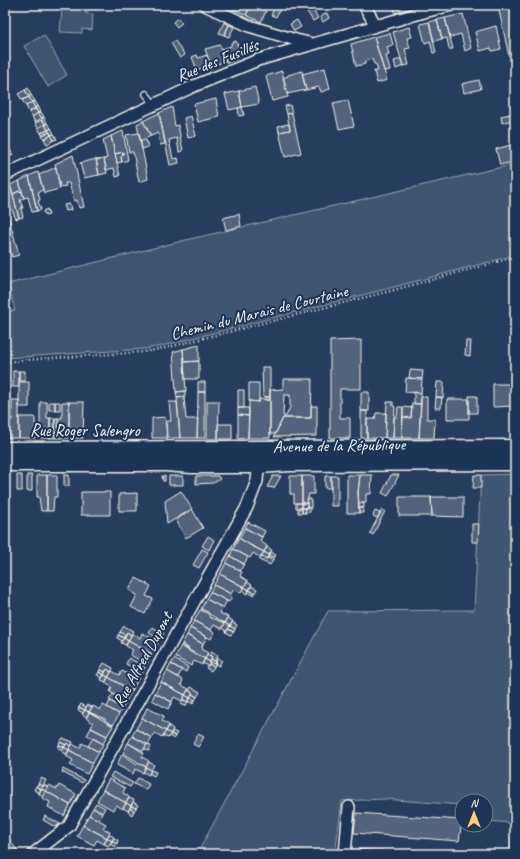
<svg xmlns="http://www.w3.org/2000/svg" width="520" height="859" font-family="Caveat,sans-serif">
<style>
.green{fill:#40546f;stroke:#9aa2ac}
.building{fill:#52647b;stroke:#f4f1e8;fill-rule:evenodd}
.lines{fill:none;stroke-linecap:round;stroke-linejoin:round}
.service-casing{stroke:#f4f1e8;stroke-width:8}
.minor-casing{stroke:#f4f1e8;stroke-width:14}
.secondary-casing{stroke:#f4f1e8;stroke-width:19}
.path{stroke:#f4f1e8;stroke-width:2.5;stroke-dasharray:1 3;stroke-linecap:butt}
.service{stroke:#1d3557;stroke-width:5.5}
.minor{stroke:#1d3557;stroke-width:11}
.secondary{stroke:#1d3557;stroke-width:16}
.labels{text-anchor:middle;stroke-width:4;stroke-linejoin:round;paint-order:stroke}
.street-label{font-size:17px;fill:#f4f1e8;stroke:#1d3557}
</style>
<rect width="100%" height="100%" fill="#263d5d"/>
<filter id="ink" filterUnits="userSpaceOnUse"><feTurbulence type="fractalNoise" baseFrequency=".025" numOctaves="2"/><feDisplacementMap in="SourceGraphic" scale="8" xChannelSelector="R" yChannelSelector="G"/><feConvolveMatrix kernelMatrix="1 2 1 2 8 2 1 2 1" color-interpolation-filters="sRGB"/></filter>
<g filter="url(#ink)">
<path class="green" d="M 70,5 L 82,5 L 82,11 L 86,11 L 86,13 L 93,14 L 92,30 L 82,29 L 82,33 L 60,32 L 62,9 L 70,10 Z
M 44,35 L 67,75 L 48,87 L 24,46 Z
M 515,164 L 515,255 L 394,287 L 162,346 L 143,349 L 5,358 L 5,313 L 15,310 L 8,284 L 186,240 Z
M 515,474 L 515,854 L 510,854 L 512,823 L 486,821 L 486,801 L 462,801 L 462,805 L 384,799 L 342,801 L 335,854 L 197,854 L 328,611 L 474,610 L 481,475 Z"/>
<path class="building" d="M 44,5 L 54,5 L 47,9 Z
M 233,5 L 251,5 L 246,15 L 232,9 Z
M 251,5 L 260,5 L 258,8 L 266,11 L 261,22 L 246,15 Z
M 276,5 L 282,5 L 276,17 L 271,15 Z
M 306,5 L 310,5 L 318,18 L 313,21 L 304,7 Z
M 403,5 L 409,5 L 410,9 L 395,13 L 394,8 Z
M 501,5 L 513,5 L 515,12 L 515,55 L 509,56 L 498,6 Z
M 327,13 L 329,18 L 323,22 L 320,17 Z
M 463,14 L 471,48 L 465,51 L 461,34 L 450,37 L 445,18 Z
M 178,18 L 182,23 L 177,27 L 173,22 Z
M 445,18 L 453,49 L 449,49 L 447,38 L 442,39 L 437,20 Z
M 297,20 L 301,27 L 294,31 L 290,24 Z
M 437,20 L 442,39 L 434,41 L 429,22 Z
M 224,22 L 229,25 L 224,35 L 219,33 Z
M 429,22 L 436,53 L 433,53 L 430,41 L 425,43 L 420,24 Z
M 229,25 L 234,27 L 229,37 L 224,35 Z
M 496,26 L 501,49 L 492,51 L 491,48 L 480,51 L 475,32 Z
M 409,27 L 412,37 L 407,38 L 410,48 L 405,49 L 409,65 L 403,66 L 393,32 Z
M 390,33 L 393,45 L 387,47 L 389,55 L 386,56 L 390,70 L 384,71 L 374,37 Z
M 374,37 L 387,80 L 377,83 L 374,71 L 378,71 L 376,64 L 374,64 L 372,59 L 365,61 L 365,64 L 356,66 L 351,44 Z
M 175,41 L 185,55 L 180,58 L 171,43 Z
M 236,41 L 241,55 L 236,56 L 237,59 L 227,63 L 222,49 L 231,46 L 231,43 Z
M 220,45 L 226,61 L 211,66 L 205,49 Z
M 197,55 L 198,58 L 207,55 L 212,68 L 203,71 L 202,68 L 197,70 L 192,57 Z
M 401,59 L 403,66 L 396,69 L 394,61 Z
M 325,68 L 330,89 L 321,92 L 319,87 L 306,90 L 302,74 Z
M 282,71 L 288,97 L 272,101 L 266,76 Z
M 302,71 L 306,90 L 287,94 L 283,78 L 288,76 L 288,75 Z
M 479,80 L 481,89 L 464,93 L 462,84 Z
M 255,87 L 259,104 L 242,107 L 239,91 Z
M 28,88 L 31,95 L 29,97 L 25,90 Z
M 25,90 L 29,97 L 22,100 L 18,94 Z
M 239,91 L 242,107 L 229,110 L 225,94 Z
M 31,95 L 35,101 L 32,102 L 29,97 Z
M 29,97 L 32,102 L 26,106 L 22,100 Z
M 216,99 L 219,117 L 198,122 L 194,104 Z
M 348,100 L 354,126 L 339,129 L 333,103 Z
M 35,101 L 38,106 L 35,108 L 32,102 Z
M 32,102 L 35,108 L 29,112 L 26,106 Z
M 290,105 L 292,113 L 287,114 L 285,106 Z
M 38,106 L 41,112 L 38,113 L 35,108 Z
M 172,107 L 175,126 L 178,125 L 183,151 L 179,152 L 177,138 L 169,140 L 173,159 L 178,158 L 179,163 L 170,165 L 159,113 Z
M 242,107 L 244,115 L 239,116 L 238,108 Z
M 36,109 L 38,113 L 32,117 L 29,112 Z
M 41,112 L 44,117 L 42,118 L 38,113 Z
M 38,113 L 42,118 L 35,122 L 32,117 Z
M 159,113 L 165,144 L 160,145 L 158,133 L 151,136 L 143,121 Z
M 292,113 L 301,153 L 285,157 L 279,132 L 290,130 L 287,114 Z
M 515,113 L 515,119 L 502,123 L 501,116 Z
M 191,116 L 196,136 L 188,138 L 184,118 Z
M 44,117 L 47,123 L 45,124 L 42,118 Z
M 42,120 L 45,124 L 38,128 L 35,123 Z
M 143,121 L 151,136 L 140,141 L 137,124 Z
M 47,123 L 51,128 L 48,130 L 45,124 Z
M 45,124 L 48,130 L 41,133 L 38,128 Z
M 289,124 L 290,130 L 279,132 L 278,126 Z
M 51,128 L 54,134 L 51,135 L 48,130 Z
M 48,130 L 50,132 L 42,135 L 41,133 Z
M 123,131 L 128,160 L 122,162 L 121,157 L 123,155 L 123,152 L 115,154 L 111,136 Z
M 50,132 L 51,135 L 44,139 L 42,135 Z
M 139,133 L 148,179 L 139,182 L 133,152 L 129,152 L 126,135 Z
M 54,134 L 57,139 L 54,140 L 51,135 Z
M 51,135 L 54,140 L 47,144 L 44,139 Z
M 111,136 L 120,176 L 116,177 L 114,168 L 106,170 L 104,159 L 107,158 L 103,140 Z
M 146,140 L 148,147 L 142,149 L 140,141 Z
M 515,144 L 515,161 L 500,165 L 496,149 Z
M 8,145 L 10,150 L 6,153 L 5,147 Z
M 10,150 L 13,155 L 8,157 L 6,153 Z
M 123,152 L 123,155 L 121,157 L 122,162 L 117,163 L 115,154 Z
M 73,155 L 84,207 L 79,208 L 77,200 L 74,201 L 69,183 L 65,183 L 66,186 L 60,187 L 55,164 Z
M 96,159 L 99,175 L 84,178 L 80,163 Z
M 104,159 L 107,173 L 99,175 L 96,160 Z
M 56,167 L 60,189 L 44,193 L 39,175 Z
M 38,172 L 43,190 L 38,192 L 40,200 L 38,201 L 41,210 L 37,211 L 29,176 Z
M 29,176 L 37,211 L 32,212 L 28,197 L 24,198 L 19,181 Z
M 19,181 L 22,192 L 19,191 L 13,194 L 10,185 Z
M 10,185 L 19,218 L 16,219 L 10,205 L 6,206 L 5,204 L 5,187 Z
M 19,191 L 22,192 L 24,198 L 20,200 L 23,208 L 21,208 L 23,217 L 19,218 L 13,194 Z
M 5,204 L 19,255 L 12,257 L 5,230 Z
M 70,204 L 71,210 L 66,211 L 64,205 Z
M 47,209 L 49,215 L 45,216 L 43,211 Z
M 239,214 L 241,226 L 226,230 L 223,218 Z
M 361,340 L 361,389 L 340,389 L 340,418 L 350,418 L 350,438 L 330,438 L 330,341 Z
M 466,341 L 471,341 L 470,356 L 465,355 Z
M 199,345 L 199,361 L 184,362 L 183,349 Z
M 183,349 L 186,391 L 176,392 L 173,352 Z
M 199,361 L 199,379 L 185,379 L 184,362 Z
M 262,367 L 270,367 L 270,397 L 263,397 Z
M 410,370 L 423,371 L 422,379 L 409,378 Z
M 13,371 L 19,371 L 19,387 L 13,387 Z
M 19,371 L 25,371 L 25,381 L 19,381 Z
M 406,378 L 422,379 L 421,393 L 405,392 Z
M 283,379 L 312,379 L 311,418 L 283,418 L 275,434 L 270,434 L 270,390 L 283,389 ZM 284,395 L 290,395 L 290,407 L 286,416 L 283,416 Z
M 19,382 L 29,382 L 29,407 L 19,407 Z
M 198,382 L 205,382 L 205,392 L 198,392 Z
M 437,382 L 444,382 L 443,398 L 436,397 Z
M 249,383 L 259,383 L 259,402 L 249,401 Z
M 493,384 L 515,384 L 515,406 L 493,407 Z
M 238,390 L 244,390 L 244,408 L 238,408 Z
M 185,391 L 185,397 L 177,398 L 176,392 Z
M 198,392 L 205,392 L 205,438 L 197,438 Z
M 361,392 L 369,392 L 369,411 L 361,411 Z
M 414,392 L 421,393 L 421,404 L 414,404 Z
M 469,396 L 477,396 L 477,413 L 469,413 Z
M 184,397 L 186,419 L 198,419 L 197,438 L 180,438 L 177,398 Z
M 265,397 L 270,397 L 270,400 L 265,400 Z
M 421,397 L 427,397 L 427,419 L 435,419 L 434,438 L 419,438 Z
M 436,397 L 442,397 L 441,408 L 435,408 Z
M 259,399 L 270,400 L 270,438 L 248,438 L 249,401 L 259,402 Z
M 447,399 L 469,399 L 469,419 L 447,419 Z
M 12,400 L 19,400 L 19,438 L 8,438 L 8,420 L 12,420 Z
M 207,401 L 219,401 L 218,439 L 207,439 Z
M 40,402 L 47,402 L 47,418 L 50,418 L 50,438 L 40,438 Z
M 49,402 L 55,402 L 55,410 L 49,410 Z
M 55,402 L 60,402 L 60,410 L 55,410 Z
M 62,402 L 69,402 L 69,438 L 59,438 L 58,418 L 62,418 Z
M 69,402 L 84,402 L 83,438 L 69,438 Z
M 169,402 L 177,402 L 180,438 L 167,438 L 166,421 L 171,421 Z
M 387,402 L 393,402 L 393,406 L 395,407 L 393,438 L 385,438 Z
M 412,403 L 421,404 L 419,438 L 402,438 L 403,417 L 411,418 Z
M 311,406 L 317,406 L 317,436 L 274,437 L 283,418 L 311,418 Z
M 398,407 L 403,407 L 402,438 L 393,438 L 394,417 L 397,417 Z
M 403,407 L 412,408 L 411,418 L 403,417 Z
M 238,408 L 249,408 L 249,416 L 238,415 Z
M 361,411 L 367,411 L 367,438 L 361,438 Z
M 376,413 L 386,413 L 385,438 L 367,438 L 367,419 L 375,419 Z
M 238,415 L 249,416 L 248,438 L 238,439 Z
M 19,417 L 35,417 L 35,438 L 19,438 Z
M 165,417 L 167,438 L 152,438 L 152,418 Z
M 50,418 L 55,418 L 55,438 L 50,438 Z
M 55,418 L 58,418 L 59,438 L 55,438 Z
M 5,420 L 8,420 L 8,438 L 5,438 Z
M 218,424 L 232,424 L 232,439 L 218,439 Z
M 5,475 L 8,475 L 8,497 L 5,497 Z
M 17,475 L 22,475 L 22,491 L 17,491 Z
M 27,475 L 32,475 L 32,491 L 27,491 Z
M 37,475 L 47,475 L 47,511 L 41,511 L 39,497 L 37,497 Z
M 47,475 L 57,475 L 57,497 L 54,497 L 53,511 L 47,511 Z
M 64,475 L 69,475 L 69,486 L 64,486 Z
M 347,475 L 360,475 L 358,493 L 359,513 L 347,513 Z
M 360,475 L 372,475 L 371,494 L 366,494 L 366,503 L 359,503 L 358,493 Z
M 391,475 L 399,475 L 388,496 L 382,493 Z
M 474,475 L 481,475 L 481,488 L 473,488 Z
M 162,476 L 165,476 L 165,481 L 163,481 Z
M 169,476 L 183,476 L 183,485 L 169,485 Z
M 196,476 L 218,476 L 220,479 L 213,483 L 196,484 Z
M 273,476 L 281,476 L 274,488 L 267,487 Z
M 290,476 L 302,476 L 302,503 L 294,503 L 294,494 L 290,494 Z
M 302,476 L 314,476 L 314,494 L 309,494 L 307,503 L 302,503 Z
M 325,476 L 331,476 L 331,488 L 325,488 Z
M 331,476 L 338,476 L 338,506 L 331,506 Z
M 181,491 L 192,509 L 167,524 L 165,501 Z
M 81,492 L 110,492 L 110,515 L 81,515 Z
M 137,493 L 137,511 L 119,511 L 119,494 Z
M 399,497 L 431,497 L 432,516 L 399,516 Z
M 431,497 L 463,497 L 463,517 L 432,516 Z
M 307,499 L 311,499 L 311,508 L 307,508 Z
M 296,503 L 302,503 L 302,508 L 296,508 Z
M 302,503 L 307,503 L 307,508 L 302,508 Z
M 359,503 L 364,503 L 364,508 L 359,508 Z
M 298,508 L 302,508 L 302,513 L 298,513 Z
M 302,508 L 306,508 L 305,513 L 302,513 Z
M 306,508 L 310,508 L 310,512 L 305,513 Z
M 359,508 L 363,508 L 363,513 L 359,513 Z
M 192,509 L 203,528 L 186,538 L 176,520 Z
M 382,510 L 385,511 L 373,535 L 370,533 Z
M 375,511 L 380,513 L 377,518 L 373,516 Z
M 248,522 L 265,531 L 262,537 L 245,528 Z
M 472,524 L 479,524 L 478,542 L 472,542 Z
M 245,528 L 262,537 L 260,541 L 267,546 L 264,552 L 250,545 L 239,538 Z
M 208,536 L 214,540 L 209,550 L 202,546 Z
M 239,538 L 250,545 L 264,552 L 261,558 L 253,553 L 250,558 L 233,549 Z
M 267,547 L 272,550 L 269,555 L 264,552 Z
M 202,549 L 208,552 L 199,568 L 193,565 Z
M 233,549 L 248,557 L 244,564 L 230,556 Z
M 264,552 L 269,555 L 267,559 L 261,557 Z
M 271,552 L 276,555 L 274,558 L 269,555 Z
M 269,555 L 274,558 L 273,560 L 267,557 Z
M 230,556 L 244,564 L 240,571 L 226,563 Z
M 261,557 L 267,559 L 267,557 L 273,560 L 270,565 L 259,560 Z
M 226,563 L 242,572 L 240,576 L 248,581 L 244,587 L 220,574 Z
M 220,574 L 244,587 L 241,593 L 234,589 L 231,594 L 214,585 Z
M 136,578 L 151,586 L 146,596 L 153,599 L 145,614 L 131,607 L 137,595 L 129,590 Z
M 247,582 L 252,585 L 249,590 L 244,587 Z
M 214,585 L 231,594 L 230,596 L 232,597 L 229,602 L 210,592 Z
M 251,586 L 257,589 L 255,593 L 249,590 Z
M 244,587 L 249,590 L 247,594 L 242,591 Z
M 249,590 L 255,593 L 253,595 L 248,592 Z
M 210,592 L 227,601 L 223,608 L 206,599 Z
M 206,599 L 223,608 L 220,613 L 228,617 L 225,623 L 209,614 L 208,612 L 201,609 Z
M 200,610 L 209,614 L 209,617 L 225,623 L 222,629 L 214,625 L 211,630 L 194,621 Z
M 228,618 L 233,621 L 230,626 L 225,623 Z
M 194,621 L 215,632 L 211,639 L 190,628 Z
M 232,622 L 237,625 L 235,629 L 230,626 Z
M 225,623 L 230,626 L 227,631 L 222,628 Z
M 124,626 L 133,631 L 131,635 L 127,632 L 126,635 L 120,632 Z
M 230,626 L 235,629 L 234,632 L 228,629 Z
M 152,627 L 164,633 L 160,640 L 149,633 Z
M 190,628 L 207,637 L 203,644 L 187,635 Z
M 228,629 L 234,632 L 231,635 L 226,632 Z
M 120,632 L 126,635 L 124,638 L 118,635 Z
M 127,632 L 131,635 L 128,641 L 124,638 Z
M 142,633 L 159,642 L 152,654 L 128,641 L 132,634 L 140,638 Z
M 118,635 L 124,638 L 122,641 L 117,638 Z
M 187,635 L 203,644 L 201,649 L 208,653 L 205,659 L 189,650 L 188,648 L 182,644 Z
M 124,638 L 128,641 L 126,645 L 121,643 Z
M 128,641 L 152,654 L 147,664 L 130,655 L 133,650 L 126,646 Z
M 182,644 L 188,648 L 189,650 L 181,646 Z
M 181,646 L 197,656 L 198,655 L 205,659 L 202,665 L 194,661 L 191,666 L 175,657 Z
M 211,652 L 218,655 L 215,661 L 211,659 L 212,657 L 210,656 Z
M 207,654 L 212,657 L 210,662 L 205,659 Z
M 129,658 L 145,667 L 142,673 L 126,664 Z
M 217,658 L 222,660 L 219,666 L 215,664 Z
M 174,659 L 188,667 L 186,672 L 171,664 Z
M 205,659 L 210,662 L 208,666 L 202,663 Z
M 211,659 L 217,662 L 215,664 L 210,662 Z
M 210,662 L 215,664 L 214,667 L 209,664 Z
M 104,663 L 113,668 L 111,672 L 107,669 L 105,672 L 100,669 Z
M 171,664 L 182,670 L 178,677 L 167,671 Z
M 209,664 L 214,667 L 211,671 L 206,668 Z
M 132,667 L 142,673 L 138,679 L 128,674 Z
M 100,669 L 105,672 L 104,675 L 99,672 Z
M 107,669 L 111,672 L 108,677 L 104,675 Z
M 112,671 L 119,675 L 122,671 L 138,679 L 132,691 L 108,677 Z
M 167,671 L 183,680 L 181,685 L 189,689 L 185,695 L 161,682 Z
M 99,672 L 104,675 L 102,678 L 97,675 Z
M 104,675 L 108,677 L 106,682 L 101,680 Z
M 108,677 L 132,691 L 126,701 L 110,692 L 112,687 L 105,683 Z
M 161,682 L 185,695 L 182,701 L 174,697 L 172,702 L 155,693 Z
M 191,687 L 200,692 L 197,697 L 192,694 L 193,693 L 189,691 Z
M 188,690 L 193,693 L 190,698 L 185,695 Z
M 155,693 L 172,702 L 168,709 L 152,700 Z
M 113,694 L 126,701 L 123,708 L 109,700 Z
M 192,694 L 197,697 L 195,700 L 190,698 Z
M 185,695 L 190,698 L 188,702 L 183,700 Z
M 190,698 L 195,700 L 193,704 L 188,701 Z
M 183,700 L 188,702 L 186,706 L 180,704 Z
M 110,701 L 123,708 L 119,714 L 107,707 Z
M 81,704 L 86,707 L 85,710 L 79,707 Z
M 87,705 L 92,707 L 89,712 L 85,710 Z
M 103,705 L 119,714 L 113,725 L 105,721 L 105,719 L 89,712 L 93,706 L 100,710 Z
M 79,707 L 85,710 L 83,713 L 78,710 Z
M 147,708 L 164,716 L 162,721 L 169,725 L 166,731 L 142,718 Z
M 85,710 L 89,712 L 87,717 L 82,714 Z
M 89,712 L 113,726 L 107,736 L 91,728 L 93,723 L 86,718 Z
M 142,718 L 166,731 L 162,737 L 155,733 L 152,738 L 136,729 Z
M 169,726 L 173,729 L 171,734 L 166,731 Z
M 91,728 L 107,736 L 103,744 L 87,735 Z
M 136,729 L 152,738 L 148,745 L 132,736 Z
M 166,731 L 171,734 L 168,738 L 163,736 Z
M 172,731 L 177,733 L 175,736 L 171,734 Z
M 171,734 L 175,736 L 174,739 L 169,736 Z
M 198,734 L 204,737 L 198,747 L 193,744 Z
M 132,736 L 147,744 L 143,751 L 128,743 Z
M 63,738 L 73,742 L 71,746 L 67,743 L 66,745 L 60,742 Z
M 93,738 L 103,744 L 99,752 L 88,746 Z
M 60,742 L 66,745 L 64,747 L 59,745 Z
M 67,743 L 71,746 L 69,750 L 64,747 Z
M 82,743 L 99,752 L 93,763 L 69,750 L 72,744 L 80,748 Z
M 128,743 L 144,753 L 142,757 L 149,761 L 146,767 L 123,753 Z
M 147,744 L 151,746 L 149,751 L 144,749 Z
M 59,745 L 64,747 L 63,750 L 58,748 Z
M 64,747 L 69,750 L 67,754 L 62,752 Z
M 69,750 L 93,763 L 87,774 L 70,765 L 73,760 L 66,756 Z
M 122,754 L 137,764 L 140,764 L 146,767 L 143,773 L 135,769 L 133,774 L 117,765 Z
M 149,762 L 154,765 L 151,770 L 146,767 Z
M 146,767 L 151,770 L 149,775 L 143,772 Z
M 63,769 L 84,780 L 82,783 L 62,772 Z
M 151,770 L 156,772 L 154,776 L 149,773 Z
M 113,772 L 133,783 L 130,787 L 110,777 Z
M 41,778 L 46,780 L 43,786 L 38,784 Z
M 138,778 L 149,784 L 146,790 L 134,784 Z
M 109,779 L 125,788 L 123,793 L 129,797 L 126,803 L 103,790 Z
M 38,784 L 43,786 L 41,789 L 36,786 Z
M 44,785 L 48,787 L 46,791 L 41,789 Z
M 49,785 L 57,789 L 59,785 L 76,794 L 70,805 L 46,791 Z
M 36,786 L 41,789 L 39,793 L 34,790 Z
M 41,789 L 46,791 L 43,797 L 39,794 Z
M 103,790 L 126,803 L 123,809 L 116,805 L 113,810 L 97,801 Z
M 46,791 L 70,805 L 64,816 L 48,807 L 50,802 L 42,798 Z
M 129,798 L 134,800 L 131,806 L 126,803 Z
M 133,802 L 138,805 L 136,808 L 131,806 Z
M 96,803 L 105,808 L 102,813 L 93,808 Z
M 126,803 L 131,806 L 128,811 L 123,808 Z
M 131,806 L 136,808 L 134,811 L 130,808 Z
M 93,808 L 102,813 L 99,820 L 89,815 Z
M 130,808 L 134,811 L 132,815 L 128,812 Z
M 356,813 L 462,820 L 459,841 L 354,833 Z
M 89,815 L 106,824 L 103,828 L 110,832 L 107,838 L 83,825 Z
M 45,816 L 60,824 L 55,827 L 43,820 Z
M 83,825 L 107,838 L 104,844 L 97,840 L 94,845 L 77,836 Z
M 109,834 L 114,837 L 112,841 L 107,838 Z
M 8,838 L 19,853 L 18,854 L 5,854 L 5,840 Z
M 107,838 L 112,841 L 109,846 L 104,844 Z
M 114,838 L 118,840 L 117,844 L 112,841 Z
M 112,841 L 117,844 L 115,847 L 110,844 Z
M 66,849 L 70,854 L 59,854 Z
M 353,849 L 383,851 L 383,854 L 353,854 Z"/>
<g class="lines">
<defs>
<path id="service" d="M 146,94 L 155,105"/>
<path id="minor" d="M 205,5 L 249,26 L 296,40 L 313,44
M 364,5 L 376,26
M 5,175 L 194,86 L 258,60 L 424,12 L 452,5
M 33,854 L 69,826 L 247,507 L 257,481 L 259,459
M 345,854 L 349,807"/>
<path id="secondary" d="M 5,450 L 515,448
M 5,463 L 165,463 L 192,465 L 259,465 L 289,463 L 515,462"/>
</defs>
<use href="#service" class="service-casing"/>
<use href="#minor" class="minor-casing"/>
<use href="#secondary" class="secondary-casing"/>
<path class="path" d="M 5,362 L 24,360 L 143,352 L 161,349 L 394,290 L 515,257"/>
<use href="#service" class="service"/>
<use href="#minor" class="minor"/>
<use href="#secondary" class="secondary"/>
</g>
</g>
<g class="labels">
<g class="street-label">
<text transform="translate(217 60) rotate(-22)" y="6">Rue des Fusillés</text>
<text transform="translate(259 312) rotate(-14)" y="6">Chemin du Marais de Courtaine</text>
<text x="85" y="436">Rue Roger Salengro</text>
<text transform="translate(339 445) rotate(-1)" y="6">Avenue de la République</text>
<text transform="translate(142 659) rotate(-61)" y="6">Rue Alfred Dupont</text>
</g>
</g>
<rect width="520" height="859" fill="none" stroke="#1d3557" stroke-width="20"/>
<rect x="10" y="10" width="500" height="839" fill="none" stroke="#f4f1e8" stroke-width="1.5" filter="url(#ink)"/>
<g transform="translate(474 813)"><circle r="19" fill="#1d3557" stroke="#738091"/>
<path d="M0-3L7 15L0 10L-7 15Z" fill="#ffd166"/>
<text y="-6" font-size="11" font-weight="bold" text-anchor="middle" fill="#f4f1e8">N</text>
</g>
</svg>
